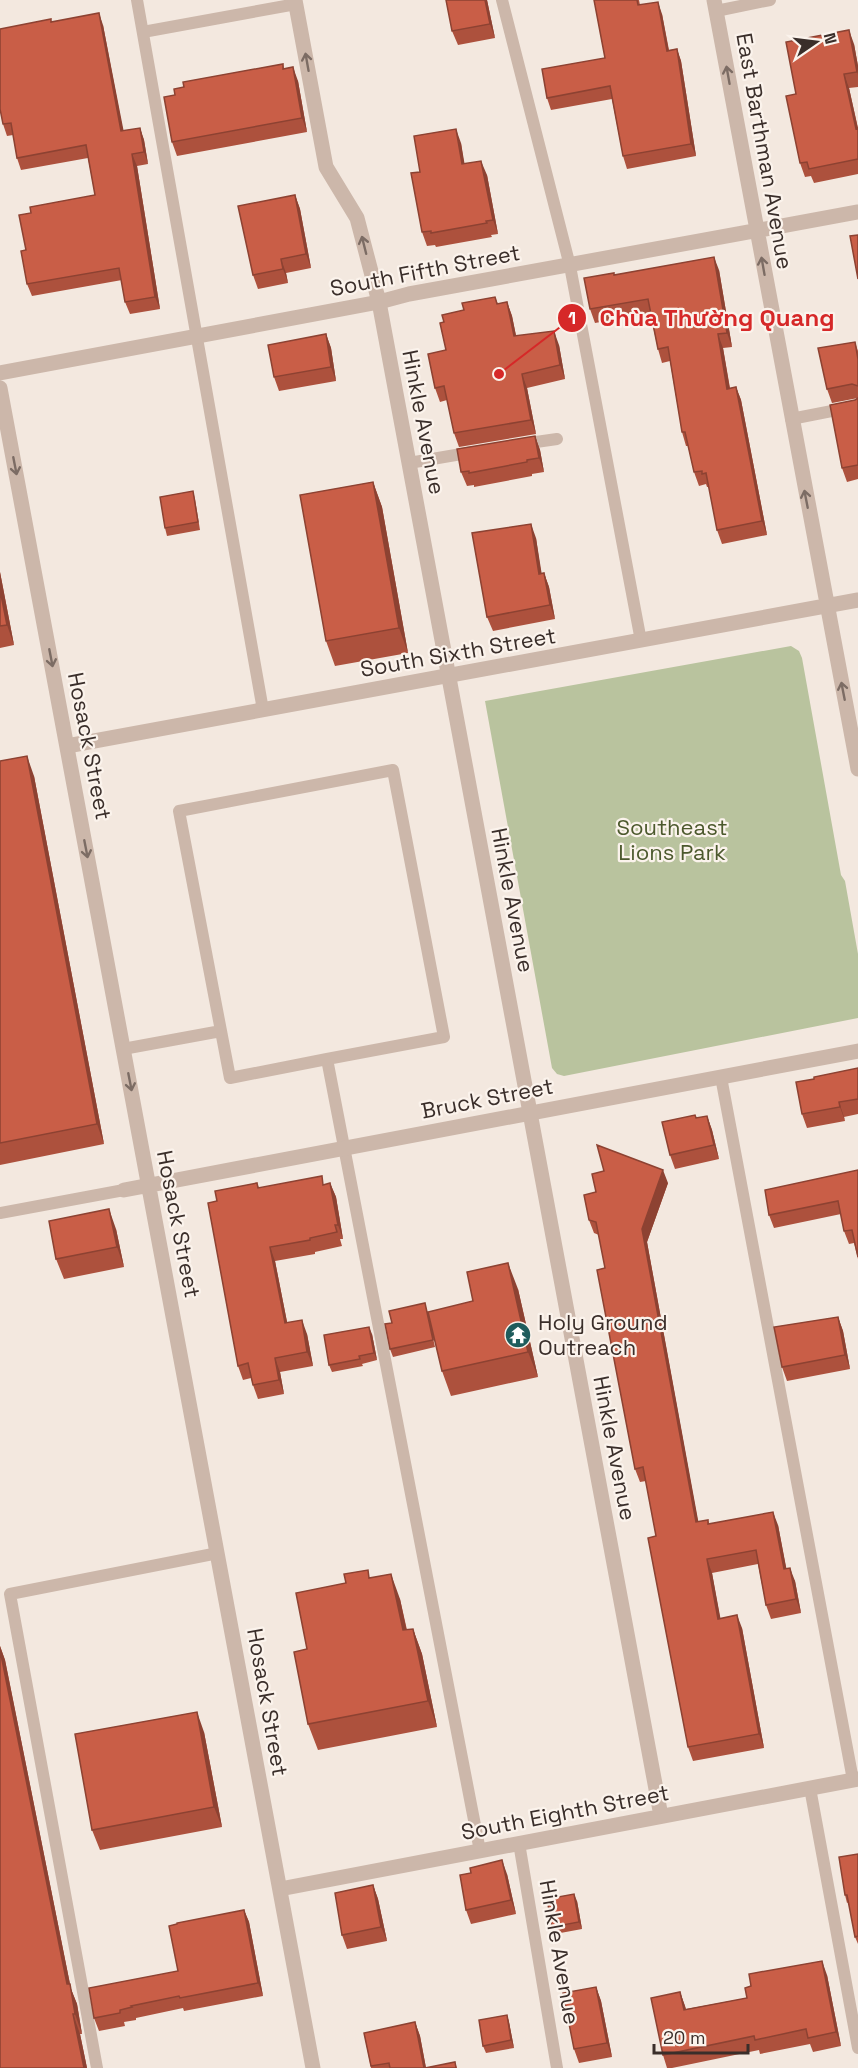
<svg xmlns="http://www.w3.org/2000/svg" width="858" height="2068" font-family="'Space Grotesk',sans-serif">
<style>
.green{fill:#b9c39e}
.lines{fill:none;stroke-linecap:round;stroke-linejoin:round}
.service{stroke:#ccb7aa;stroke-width:12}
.minor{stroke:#ccb7aa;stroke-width:15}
.wall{fill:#ad513d}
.shaded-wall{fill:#8d4232}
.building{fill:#c95e47;stroke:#8d4232;stroke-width:1.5}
.oneway{stroke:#7c6c64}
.labels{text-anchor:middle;stroke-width:4.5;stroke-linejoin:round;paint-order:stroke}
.street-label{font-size:22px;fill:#3a2e2a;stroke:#fbf3ec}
.park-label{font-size:22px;fill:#4c592d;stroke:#fbf3ec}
.poi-label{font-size:22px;fill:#3a2e2a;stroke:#fbf3ec;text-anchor:start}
.leader{fill:none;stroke:#d62828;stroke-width:2}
.callout-dot{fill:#d62828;stroke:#fbf3ec;stroke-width:2}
.mark-label{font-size:18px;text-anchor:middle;font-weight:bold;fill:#fff}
.callout-label{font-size:24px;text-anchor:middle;font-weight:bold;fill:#d62828;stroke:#fbf3ec;stroke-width:4.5;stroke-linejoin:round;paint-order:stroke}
</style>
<rect width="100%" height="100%" fill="#f3e8df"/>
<path class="green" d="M 791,646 L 799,651 L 802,658 L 841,875 L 845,881 L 858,954 L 858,1018 L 564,1076 L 557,1074 L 552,1068 L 485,701 Z"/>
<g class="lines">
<path class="service" d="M 137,0 L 263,710
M 502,0 L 570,266 L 641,641
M 716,11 L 770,0
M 143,32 L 296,4
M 791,419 L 858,406
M 522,444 L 557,439
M 409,463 L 473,452
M 123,1049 L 221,1031
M 327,1059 L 230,1078 L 179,811 L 393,770 L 444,1037 L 327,1059 L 480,1851
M 721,1077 L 853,1780
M 0,1213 L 124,1190
M 810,1788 L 858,2048
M 519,1843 L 557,2068
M 97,2068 L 10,1594 L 218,1553"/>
<path class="minor" d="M 295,0 L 326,167 L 357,218 L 379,302 L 661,1816
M 714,0 L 858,769
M 0,373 L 379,302 L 409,294 L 858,212
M 0,388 L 313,2068
M 67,746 L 858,600
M 124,1190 L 858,1051
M 280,1889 L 858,1779"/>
</g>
<path class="wall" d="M 487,0 L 495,38 L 458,45 L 452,31 Z
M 594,0 L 639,0 L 640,5 L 662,14 L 669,50 L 677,49 L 681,61 L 696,156 L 627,169 L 623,156 L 612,99 L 551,110 L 547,98 L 605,58 Z
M 52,22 L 103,25 L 123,131 L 140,128 L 144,140 L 148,164 L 137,166 L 160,309 L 130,314 L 125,302 L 122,280 L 32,296 L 27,284 L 26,250 L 31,213 L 95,195 L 88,158 L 21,170 L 17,158 L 13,135 L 7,136 L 3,124 Z
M 854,44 L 858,66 L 858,87 L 849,88 L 858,128 L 858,174 L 814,183 L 811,176 L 805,177 L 800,163 L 796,94 Z
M 283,64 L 284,68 L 298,81 L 307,132 L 177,156 L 172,142 L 175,95 L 184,87 Z
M 461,143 L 464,164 L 487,175 L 498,234 L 491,235 L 492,237 L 436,247 L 435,245 L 427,246 L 422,232 L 420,172 Z
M 295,195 L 300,209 L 311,268 L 286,273 L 288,283 L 258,289 L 253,275 Z
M 719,270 L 732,347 L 723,348 L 730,388 L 736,387 L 741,400 L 767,535 L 722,544 L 717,530 L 709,487 L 707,487 L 706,484 L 699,486 L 694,472 L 688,446 L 686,446 L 682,432 L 670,361 L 662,363 L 658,349 L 650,313 L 595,323 L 590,309 L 614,275 Z
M 495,297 L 498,304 L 507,302 L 512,316 L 516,336 L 559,345 L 565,379 L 527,388 L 536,434 L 459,447 L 454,433 L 447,400 L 440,402 L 435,388 L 446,350 L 444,322 L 464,310 Z
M 326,334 L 331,348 L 336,381 L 279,391 L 274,377 Z
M 855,342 L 858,351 L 858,479 L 847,482 L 842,468 L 855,400 L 858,398 L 832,403 L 827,389 Z
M 535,436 L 540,450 L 544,472 L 532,474 L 532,476 L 474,487 L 474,485 L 467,486 L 461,472 Z
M 373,482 L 382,507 L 408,653 L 335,666 L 326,641 Z
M 193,491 L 195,499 L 200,530 L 167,536 L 165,528 Z
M 536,538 L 541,573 L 544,573 L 549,587 L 555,619 L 493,631 L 487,617 Z
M 0,572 L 14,645 L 0,648 Z
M 0,761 L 34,776 L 104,1144 L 0,1165 Z
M 858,1068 L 858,1114 L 844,1117 L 845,1121 L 807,1128 L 802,1114 L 814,1079 Z
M 707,1116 L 712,1130 L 719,1159 L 675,1169 L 670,1155 Z
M 858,1170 L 858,1259 L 854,1243 L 849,1244 L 844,1231 L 841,1214 L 774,1228 L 769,1215 Z
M 604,1171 L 668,1183 L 647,1242 L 698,1522 L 708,1520 L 709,1523 L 778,1525 L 786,1568 L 795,1581 L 801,1613 L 771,1619 L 766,1605 L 758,1564 L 712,1573 L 720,1618 L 742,1628 L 764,1748 L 693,1761 L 688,1747 L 656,1536 L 646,1481 L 640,1482 L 635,1469 L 605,1268 L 599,1235 L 594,1233 L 589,1220 L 596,1192 Z
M 257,1183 L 259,1188 L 325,1185 L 330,1183 L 336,1197 L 343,1239 L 340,1239 L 342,1246 L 315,1252 L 315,1254 L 275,1261 L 287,1322 L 307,1334 L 313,1366 L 280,1372 L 284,1394 L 258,1399 L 253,1385 L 251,1378 L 243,1380 L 238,1366 L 217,1201 Z
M 116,1229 L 124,1267 L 64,1279 L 56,1259 Z
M 518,1289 L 538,1377 L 451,1396 L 442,1371 L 473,1301 Z
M 425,1303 L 427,1311 L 435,1347 L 393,1357 L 390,1349 L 392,1323 Z
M 838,1317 L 843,1331 L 850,1369 L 787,1381 L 782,1367 Z
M 372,1334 L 377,1360 L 362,1364 L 363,1366 L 332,1372 L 329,1365 Z
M 371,1577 L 400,1599 L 407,1630 L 413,1629 L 422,1654 L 437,1727 L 318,1750 L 308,1724 L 346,1583 Z
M 0,1646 L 5,1660 L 71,1989 L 77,2004 L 82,2034 L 80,2034 L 87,2068 L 0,2068 Z
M 204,1732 L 222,1827 L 100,1850 L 92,1830 Z
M 858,1854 L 858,1944 L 855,1937 L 849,1902 L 847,1903 L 845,1895 Z
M 471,1873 L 507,1874 L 516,1914 L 471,1924 L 466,1910 Z
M 373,1885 L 378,1899 L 387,1941 L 347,1949 L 342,1935 Z
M 577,1901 L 582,1929 L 555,1934 L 552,1927 Z
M 244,1910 L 249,1922 L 263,1996 L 184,2011 L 183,2008 L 136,2018 L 136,2020 L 124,2022 L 125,2026 L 99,2031 L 94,2018 L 178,1971 Z
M 827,1975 L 841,2046 L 813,2052 L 810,2044 L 760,2054 L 759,2050 L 672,2068 L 667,2068 L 663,2055 L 680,1992 L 686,2009 L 747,1998 Z
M 596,1987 L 601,2001 L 612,2057 L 579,2063 L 574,2049 Z
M 507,2015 L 509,2022 L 514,2048 L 486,2053 L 483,2046 Z
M 415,2022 L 420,2036 L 426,2068 L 455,2062 L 457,2068 L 371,2068 L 364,2033 Z"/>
<path class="shaded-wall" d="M 485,0 L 487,0 L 495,38 L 490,24 Z
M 658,2 L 662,14 L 671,63 L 667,51 Z
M 99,13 L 103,25 L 126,143 L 121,131 Z
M 849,30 L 854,44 L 858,66 L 858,75 Z
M 677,49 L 681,61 L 696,156 L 691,144 Z
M 293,67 L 298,81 L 307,132 L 302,118 Z
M 844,74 L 849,88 L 858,129 L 856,129 Z
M 140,128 L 144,140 L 148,164 L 144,152 Z
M 456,129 L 461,143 L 467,178 L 462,164 Z
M 132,154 L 137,166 L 160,309 L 155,297 Z
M 481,161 L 487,175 L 498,234 L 493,220 Z
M 295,195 L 300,209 L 311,268 L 306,254 Z
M 714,257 L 719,270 L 732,347 L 727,333 Z
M 281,259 L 286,273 L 288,283 L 283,269 Z
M 507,302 L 512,316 L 519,350 L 514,336 Z
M 554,331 L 559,345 L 565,379 L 560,365 Z
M 326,334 L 331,348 L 336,381 L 331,367 Z
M 718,334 L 723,348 L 732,402 L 727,389 Z
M 522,374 L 527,388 L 536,434 L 531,420 Z
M 736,387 L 741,400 L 767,535 L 762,521 Z
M 535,436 L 540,450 L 544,472 L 539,458 Z
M 373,482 L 382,507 L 408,653 L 399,628 Z
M 531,524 L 536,538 L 544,588 L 539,574 Z
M 0,572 L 14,645 L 7,625 L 0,590 Z
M 544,573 L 549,587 L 555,619 L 550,605 Z
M 27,756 L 34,776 L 104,1144 L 97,1124 Z
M 839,1102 L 844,1117 L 845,1121 L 840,1107 Z
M 707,1116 L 712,1130 L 719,1159 L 714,1145 Z
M 663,1170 L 668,1183 L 647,1242 L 701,1536 L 696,1522 L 642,1229 Z
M 330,1183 L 336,1197 L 343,1239 L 338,1225 Z
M 109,1209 L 116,1229 L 124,1267 L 117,1247 Z
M 270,1247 L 275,1261 L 290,1337 L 285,1323 Z
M 508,1263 L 518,1289 L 538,1377 L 528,1352 Z
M 838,1317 L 843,1331 L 850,1369 L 845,1355 Z
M 302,1320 L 307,1334 L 313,1366 L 307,1352 Z
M 369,1327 L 372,1334 L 377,1360 L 374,1353 Z
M 275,1358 L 280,1372 L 284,1394 L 279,1380 Z
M 773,1512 L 778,1525 L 789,1582 L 784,1569 Z
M 707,1559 L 712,1573 L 723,1632 L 718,1619 Z
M 790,1568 L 795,1581 L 801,1613 L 796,1599 Z
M 391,1574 L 400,1599 L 412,1656 L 403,1630 Z
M 737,1615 L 742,1628 L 764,1748 L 759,1734 Z
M 413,1629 L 422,1654 L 437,1727 L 428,1701 Z
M 0,1646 L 5,1660 L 71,1989 L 77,2004 L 82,2034 L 75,2014 L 67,1984 L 0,1650 Z
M 197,1712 L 204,1732 L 222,1827 L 214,1807 Z
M 502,1860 L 507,1874 L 516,1914 L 511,1900 Z
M 373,1885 L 378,1899 L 387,1941 L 381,1927 Z
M 574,1894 L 577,1901 L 582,1929 L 579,1922 Z
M 244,1910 L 249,1922 L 263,1996 L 258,1983 Z
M 822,1961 L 827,1975 L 841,2046 L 836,2032 Z
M 596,1987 L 601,2001 L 612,2057 L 607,2043 Z
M 680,1992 L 685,2006 L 689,2024 L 684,2010 Z
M 73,2014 L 80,2034 L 87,2068 L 84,2068 Z
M 507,2015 L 509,2022 L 514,2048 L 511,2040 Z
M 415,2022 L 420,2036 L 426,2068 L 424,2068 Z"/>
<path class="building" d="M 446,0 L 485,0 L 490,24 L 452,31 Z
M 594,0 L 637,0 L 638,5 L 658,2 L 667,51 L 677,49 L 691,144 L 623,156 L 610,86 L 547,98 L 542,69 L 605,58 Z
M 99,13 L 121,131 L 140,128 L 144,152 L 132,154 L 155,297 L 125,302 L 119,268 L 27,284 L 21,251 L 26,250 L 19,215 L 31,213 L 30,207 L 95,195 L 86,145 L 17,158 L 11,123 L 3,124 L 0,109 L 0,29 L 51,19 L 51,22 Z
M 849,30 L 857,72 L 844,74 L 856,129 L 858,128 L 858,159 L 809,169 L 807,162 L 800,163 L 786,96 L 796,94 L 786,42 Z
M 283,64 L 283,69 L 293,67 L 302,118 L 172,142 L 164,97 L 175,95 L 174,89 L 184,87 L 183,82 Z
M 456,129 L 462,164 L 481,161 L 493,220 L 486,221 L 487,223 L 431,233 L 431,231 L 422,232 L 411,173 L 420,172 L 414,136 Z
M 295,195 L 306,254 L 281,259 L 283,269 L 253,275 L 238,206 Z
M 858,235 L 858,279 L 850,236 Z
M 714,257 L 727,333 L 718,334 L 727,389 L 736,387 L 762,521 L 717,530 L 706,473 L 702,474 L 702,471 L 694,472 L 685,432 L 682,432 L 668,347 L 658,349 L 648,299 L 590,309 L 584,278 L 614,273 L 614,275 Z
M 495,297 L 497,304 L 507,302 L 514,336 L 554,331 L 560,365 L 522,374 L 531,420 L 454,433 L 444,386 L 435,388 L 428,354 L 446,350 L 440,323 L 444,322 L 442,315 L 464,310 L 462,303 Z
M 326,334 L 331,367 L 274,377 L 268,345 Z
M 855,342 L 858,359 L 858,386 L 852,384 L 827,389 L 818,348 Z
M 858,398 L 858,465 L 842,468 L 830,405 L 855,400 Z
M 535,436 L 539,458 L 527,460 L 527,462 L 469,473 L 469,471 L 461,472 L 457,449 Z
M 373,482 L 399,628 L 326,641 L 300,495 Z
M 193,491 L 198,522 L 165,528 L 160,497 Z
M 531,524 L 539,574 L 544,573 L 550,605 L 487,617 L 472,533 Z
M 0,590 L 7,625 L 0,626 Z
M 27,756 L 97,1124 L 0,1143 L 0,761 Z
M 858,1068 L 858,1099 L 839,1102 L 840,1107 L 802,1114 L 796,1082 L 814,1079 L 814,1077 Z
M 695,1115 L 696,1118 L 707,1116 L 714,1145 L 670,1155 L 662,1122 Z
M 597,1145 L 663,1170 L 642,1229 L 696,1522 L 708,1520 L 708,1524 L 773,1512 L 784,1569 L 790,1568 L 796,1599 L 766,1605 L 756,1550 L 707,1559 L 718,1619 L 737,1615 L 759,1734 L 688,1747 L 648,1538 L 656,1536 L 643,1467 L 635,1469 L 597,1270 L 605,1268 L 596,1222 L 589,1220 L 584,1195 L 596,1192 L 592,1174 L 604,1171 Z
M 858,1170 L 858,1257 L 852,1230 L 844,1231 L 838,1201 L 769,1215 L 765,1190 Z
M 322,1176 L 323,1185 L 330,1183 L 338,1225 L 335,1225 L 337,1232 L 310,1238 L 310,1240 L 270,1247 L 285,1323 L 302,1320 L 307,1352 L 275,1358 L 279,1380 L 253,1385 L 248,1363 L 238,1366 L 208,1203 L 217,1201 L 215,1191 L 257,1183 L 258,1188 Z
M 109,1209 L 117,1247 L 56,1259 L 49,1221 Z
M 508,1263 L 528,1352 L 442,1371 L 428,1312 L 473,1301 L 467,1272 Z
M 425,1303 L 433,1340 L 390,1349 L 385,1324 L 392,1323 L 389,1311 Z
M 838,1317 L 845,1355 L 782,1367 L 774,1327 Z
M 369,1327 L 374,1353 L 359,1356 L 360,1359 L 329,1365 L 324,1335 Z
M 368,1570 L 369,1578 L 391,1574 L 403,1630 L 413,1629 L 428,1701 L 308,1724 L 294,1652 L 307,1649 L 296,1593 L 346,1583 L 344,1574 Z
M 0,1650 L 67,1984 L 70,1984 L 75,2014 L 73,2014 L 84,2068 L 0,2068 Z
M 197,1712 L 214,1807 L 92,1830 L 75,1734 Z
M 858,1854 L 858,1936 L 855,1937 L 847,1895 L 845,1895 L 839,1857 Z
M 502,1860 L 511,1900 L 466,1910 L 460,1875 L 471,1873 L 470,1868 Z
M 373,1885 L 381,1927 L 342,1935 L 335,1893 Z
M 574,1894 L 579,1922 L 552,1927 L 547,1899 Z
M 244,1910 L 258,1983 L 180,1998 L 179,1996 L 131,2006 L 132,2007 L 120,2010 L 120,2013 L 94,2018 L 89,1988 L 178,1971 L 169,1926 L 177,1924 L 177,1923 Z
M 822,1961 L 836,2032 L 808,2038 L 806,2029 L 755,2040 L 754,2036 L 663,2055 L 651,1998 L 680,1992 L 684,2010 L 747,1998 L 745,1988 L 751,1986 L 749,1974 Z
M 596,1987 L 607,2043 L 574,2049 L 563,1993 Z
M 507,2015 L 511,2040 L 483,2046 L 479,2020 Z
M 415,2022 L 424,2068 L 390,2068 L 389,2063 L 371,2066 L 364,2033 Z
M 455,2062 L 456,2068 L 425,2068 Z"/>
<defs><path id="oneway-shaft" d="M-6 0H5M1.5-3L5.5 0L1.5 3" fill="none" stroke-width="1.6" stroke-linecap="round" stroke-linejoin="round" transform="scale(1.5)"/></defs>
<g class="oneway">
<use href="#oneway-shaft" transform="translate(307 62) rotate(-100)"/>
<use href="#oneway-shaft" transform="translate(728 75) rotate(-100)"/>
<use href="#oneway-shaft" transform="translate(364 245) rotate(-104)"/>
<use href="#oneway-shaft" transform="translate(763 266) rotate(-100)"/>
<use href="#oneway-shaft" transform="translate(15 466) rotate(79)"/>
<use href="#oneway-shaft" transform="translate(806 499) rotate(-101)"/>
<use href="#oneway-shaft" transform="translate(51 658) rotate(79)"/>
<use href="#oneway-shaft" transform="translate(843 691) rotate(-101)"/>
<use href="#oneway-shaft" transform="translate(86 849) rotate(79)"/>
<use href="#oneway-shaft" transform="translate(130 1082) rotate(79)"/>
</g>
<defs>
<symbol id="temple-disc" viewBox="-11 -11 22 22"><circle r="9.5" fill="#1e5c5c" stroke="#fbf3ec"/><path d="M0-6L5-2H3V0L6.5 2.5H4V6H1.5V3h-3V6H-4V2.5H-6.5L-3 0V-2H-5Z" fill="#fff"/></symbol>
</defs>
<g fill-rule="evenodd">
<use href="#temple-disc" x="503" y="1320" width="30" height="30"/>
</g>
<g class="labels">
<g class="street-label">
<text transform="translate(765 151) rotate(80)" y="8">East Barthman Avenue</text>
<text transform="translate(425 270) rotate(-11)" y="8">South Fifth Street</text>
<text transform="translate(424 422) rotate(79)" y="8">Hinkle Avenue</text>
<text transform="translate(458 652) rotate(-10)" y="8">South Sixth Street</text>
<text transform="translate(90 746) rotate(79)" y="8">Hosack Street</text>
<text transform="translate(513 900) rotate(79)" y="8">Hinkle Avenue</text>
<text transform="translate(487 1098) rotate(-11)" y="8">Bruck Street</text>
<text transform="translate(179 1224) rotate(79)" y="8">Hosack Street</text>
<text transform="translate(615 1448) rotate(79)" y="8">Hinkle Avenue</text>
<text transform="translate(268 1702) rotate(80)" y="8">Hosack Street</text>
<text transform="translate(565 1812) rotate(-11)" y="8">South Eighth Street</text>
<text transform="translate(560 1952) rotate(80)" y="8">Hinkle Avenue</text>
</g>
<g class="park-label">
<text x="672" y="835">Southeast<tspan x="672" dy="25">Lions Park</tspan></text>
</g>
<g class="poi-label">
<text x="538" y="1330">Holy Ground<tspan x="538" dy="25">Outreach</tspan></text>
</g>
</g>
<path class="leader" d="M499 374L572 318"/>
<g class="callout-dot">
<circle cx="499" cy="374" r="6"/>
<circle cx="572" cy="318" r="15"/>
</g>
<g class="mark-label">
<text x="572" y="324">1</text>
</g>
<g class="callout-label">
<text x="717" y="326">Chùa Thường Quang</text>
</g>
<g transform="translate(816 42) rotate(76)" stroke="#fbf3ec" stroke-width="4.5" paint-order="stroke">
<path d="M0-4.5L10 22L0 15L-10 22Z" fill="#3a2e2a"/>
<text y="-9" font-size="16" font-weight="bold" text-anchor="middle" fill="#3a2e2a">N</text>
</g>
<path d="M654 2044v9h94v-9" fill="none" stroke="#3a2e2a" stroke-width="3"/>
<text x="663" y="2044" font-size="18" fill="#3a2e2a" stroke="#fbf3ec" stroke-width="4.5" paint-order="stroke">20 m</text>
</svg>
